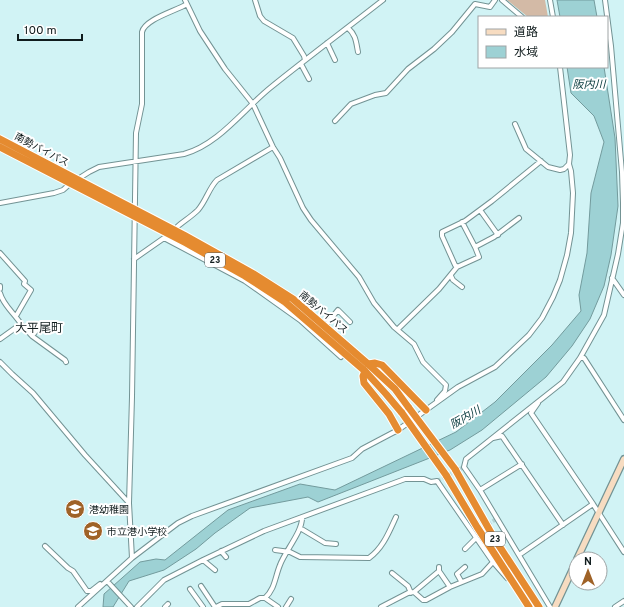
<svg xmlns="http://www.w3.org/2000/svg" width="624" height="607" font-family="Overpass,'Noto Sans JP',sans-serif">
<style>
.green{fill:#d3baa6}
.water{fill:#9dd1d4;stroke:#739b9d}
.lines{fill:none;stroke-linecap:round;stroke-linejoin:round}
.street-tunnel{stroke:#b4d3d5;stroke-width:4;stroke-dasharray:4 2;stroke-linecap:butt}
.street-casing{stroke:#739394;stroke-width:6}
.secondary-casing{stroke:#739394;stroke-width:8}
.highway-casing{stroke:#fff;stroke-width:9}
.street{stroke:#fff;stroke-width:4}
.secondary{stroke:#f7dcc1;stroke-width:5.5}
.highway{stroke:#e58b30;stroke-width:7}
.highway-bridge-casing{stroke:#fff;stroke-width:9;stroke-linecap:butt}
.highway-bridge{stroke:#e58b30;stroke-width:7}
.labels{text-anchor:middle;stroke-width:4;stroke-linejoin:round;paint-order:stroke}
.shield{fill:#fff;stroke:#586061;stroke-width:1}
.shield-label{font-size:9px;font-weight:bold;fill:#101c1d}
.street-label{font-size:10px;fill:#101c1d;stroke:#fff}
.poi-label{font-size:10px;fill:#101c1d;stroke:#fff;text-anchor:start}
.water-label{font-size:11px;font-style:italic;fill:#013538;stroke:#fff}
.quarter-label{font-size:12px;fill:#101c1d;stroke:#fff}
</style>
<rect width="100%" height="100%" fill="#d1f3f5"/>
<path class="green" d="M 507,0 L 545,0 L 548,17 L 528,17 Z"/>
<path class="water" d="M 557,0 L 594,0 L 597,17 L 560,17 Z
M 567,67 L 604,67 L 615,138 L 618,206 L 611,255 L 604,286 L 590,319 L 572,346 L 546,377 L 482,430 L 450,450 L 318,502 L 308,497 L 250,508 L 215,533 L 196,549 L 164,570 L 129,581 L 113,607 L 103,607 L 104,594 L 140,562 L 156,559 L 165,560 L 228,510 L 300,484 L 335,490 L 456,432 L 495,402 L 552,345 L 581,311 L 579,295 L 587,253 L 591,193 L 604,142 L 594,116 L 571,93 Z"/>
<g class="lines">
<path class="street-tunnel" d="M 437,481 L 464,467
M 473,535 L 496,519"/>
<defs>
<path id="street" d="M 185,0 L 200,31 L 225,69 L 253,104 L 273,147 L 280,158 L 303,208 L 311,220 L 359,277 L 374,303 L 394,327 L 414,344 L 423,362 L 446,385 L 445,391 L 437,400
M 255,0 L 260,16 L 264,21 L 293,38 L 304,56 L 305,60
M 502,0 L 522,17
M 550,0 L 553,17
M 348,28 C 356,35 356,42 358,52
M 327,43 L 335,60
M 301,64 L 309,79
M 335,121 L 351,104 L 375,95 L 386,93 L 408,69 L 434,49 L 452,32 L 475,4 L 490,7 L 495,0
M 515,124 L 526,149 L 548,167 L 560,170 L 564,169 L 569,164
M 78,179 L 89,172 L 99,167 L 184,154 C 218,145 243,110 270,88 C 307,58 346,29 383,0
M 0,203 L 54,193 L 63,190 L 72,182
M 480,210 L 498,235
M 462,222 L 475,247
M 177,227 C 184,221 192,216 198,210 C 206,201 209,188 217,180 L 273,147
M 0,253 L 25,281 L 24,284 L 31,290 L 16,316
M 134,259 L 164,238 L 245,281 L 300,320 L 341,357
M 457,267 L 455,265 L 442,236 L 442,232 L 465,221 L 492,201 L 541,161
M 451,276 L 453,280 L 462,287
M 612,278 L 624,295
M 0,286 L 0,289
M 0,293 C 3,305 14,313 21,324 L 0,339
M 21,324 L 32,336 L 65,360 L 66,362
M 325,326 L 338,310 L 350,322
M 398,329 L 439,289 L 457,267 L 479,257 L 475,247 L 494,237 L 519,218
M 32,336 L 40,326
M 580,358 L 584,358 L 624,420
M 0,362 L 12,374 L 33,393 L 85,455 L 129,503 L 132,558
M 538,403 L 531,413 L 593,504
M 493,438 L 502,436 L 563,525
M 480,490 L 522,464
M 129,503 L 132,397 L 136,133 L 142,104 L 142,32 C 145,19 176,11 187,4
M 300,528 L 325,543 L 336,544
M 45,546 L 68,568 L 73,571 L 87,591 L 91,591 L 100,584
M 465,549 L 475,539
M 275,550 L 290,552 L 300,557 L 369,558 C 383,548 389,532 396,517
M 221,551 L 226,557
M 519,555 L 593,504 L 624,552
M 203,560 L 215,570
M 439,567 L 439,571 L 450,587
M 392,573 L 408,586 L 411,593
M 107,581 L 131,607
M 461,581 L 457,574 L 465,567
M 201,586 L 215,607
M 190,589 L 203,607
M 414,592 L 439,571
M 265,598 C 275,589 275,577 280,565 C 285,551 303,531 302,517
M 78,607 L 132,558 L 178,523 L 192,516 L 352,458 L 362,449 L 398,430 L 458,387 L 495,367 L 529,335 L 542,318 L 553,297 L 560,280 L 567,255 L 571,233 L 573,193 L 571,171 L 569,164 L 570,155 L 560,67
M 137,607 L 164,580 L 203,560 L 264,531 L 405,479 L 424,479 L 431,482 L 437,481 L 493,562
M 165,607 L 168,604
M 216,607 L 222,604 L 249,604 L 260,598 L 265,598 L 278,607
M 286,607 L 291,599
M 381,607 L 408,593 L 414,592 L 423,600 L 426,600 L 450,587 L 482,574 L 493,562 L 507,578
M 550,607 L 480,490 L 464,467 L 466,459 L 563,382 L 580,358 L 604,315 L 618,254 L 623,223 L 623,203 L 622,172 L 611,46 L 605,0
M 615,607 L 624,601"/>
<path id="secondary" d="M 577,559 L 624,459
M 555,607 L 576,562"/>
<path id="highway" d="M 0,139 L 184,235 L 252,273 L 293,299 L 368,364 L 395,389 L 409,408
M 0,147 L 186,243 L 245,276 L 285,302 L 365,371 L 386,394 L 402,413
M 368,364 L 375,363 L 382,365 L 426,410
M 365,371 L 363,376 L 364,383 L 389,414 L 398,430
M 455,469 L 494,538 L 539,607
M 446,475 L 477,527 L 529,607"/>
</defs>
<use href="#street" class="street-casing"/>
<use href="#secondary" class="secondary-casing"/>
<use href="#highway" class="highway-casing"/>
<use href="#street" class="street"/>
<use href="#secondary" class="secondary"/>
<use href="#highway" class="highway"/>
<defs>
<path id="highway-bridge" d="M 409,408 L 455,469
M 402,413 L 446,475"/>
</defs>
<use href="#highway-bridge" class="highway-bridge-casing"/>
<use href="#highway-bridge" class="highway-bridge"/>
</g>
<defs>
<symbol id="school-disc" viewBox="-11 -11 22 22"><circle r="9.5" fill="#9f6227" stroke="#fff"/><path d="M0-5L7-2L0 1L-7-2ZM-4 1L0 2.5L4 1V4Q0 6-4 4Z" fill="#fff"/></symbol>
</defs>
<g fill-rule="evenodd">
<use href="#school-disc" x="64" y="498" width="22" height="22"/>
<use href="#school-disc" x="82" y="520" width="22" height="22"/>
</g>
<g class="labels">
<g class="shield">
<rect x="205" y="253" width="20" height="14" rx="3"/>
<rect x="485" y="532" width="20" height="14" rx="3"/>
</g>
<g class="shield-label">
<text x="215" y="263">23</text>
<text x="495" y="542">23</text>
</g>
<g class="street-label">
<text transform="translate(42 149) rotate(28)" y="4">南勢バイパス</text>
<text transform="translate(324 312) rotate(40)" y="4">南勢バイパス</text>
</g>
<g class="poi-label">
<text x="89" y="513">港幼稚園</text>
<text x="107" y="535">市立港小学校</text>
</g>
<g class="water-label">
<text x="589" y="88">阪内川</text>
<text transform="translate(465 417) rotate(-30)" y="4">阪内川</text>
</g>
<g class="quarter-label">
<text x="39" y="332">大平尾町</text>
</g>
</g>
<rect x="478" y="16" width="130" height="52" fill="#ffffff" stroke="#9fa4a5"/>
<rect x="486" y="29" width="20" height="6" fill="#f7dcc1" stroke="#9fa4a5"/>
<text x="514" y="36" font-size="12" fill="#101c1d">道路</text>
<rect x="486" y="46" width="20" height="12" fill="#9dd1d4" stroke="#9fa4a5"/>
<text x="514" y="56" font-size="12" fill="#101c1d">水域</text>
<g transform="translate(588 571)"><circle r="19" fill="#ffffff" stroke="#9fa4a5"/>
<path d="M0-3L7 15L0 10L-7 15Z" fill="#9f6227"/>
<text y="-6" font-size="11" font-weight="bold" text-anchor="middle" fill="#101c1d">N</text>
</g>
<path d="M18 34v6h64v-6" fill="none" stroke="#101c1d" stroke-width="2"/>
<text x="24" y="34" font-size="12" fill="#101c1d" stroke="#ffffff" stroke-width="3" paint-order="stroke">100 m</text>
</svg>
